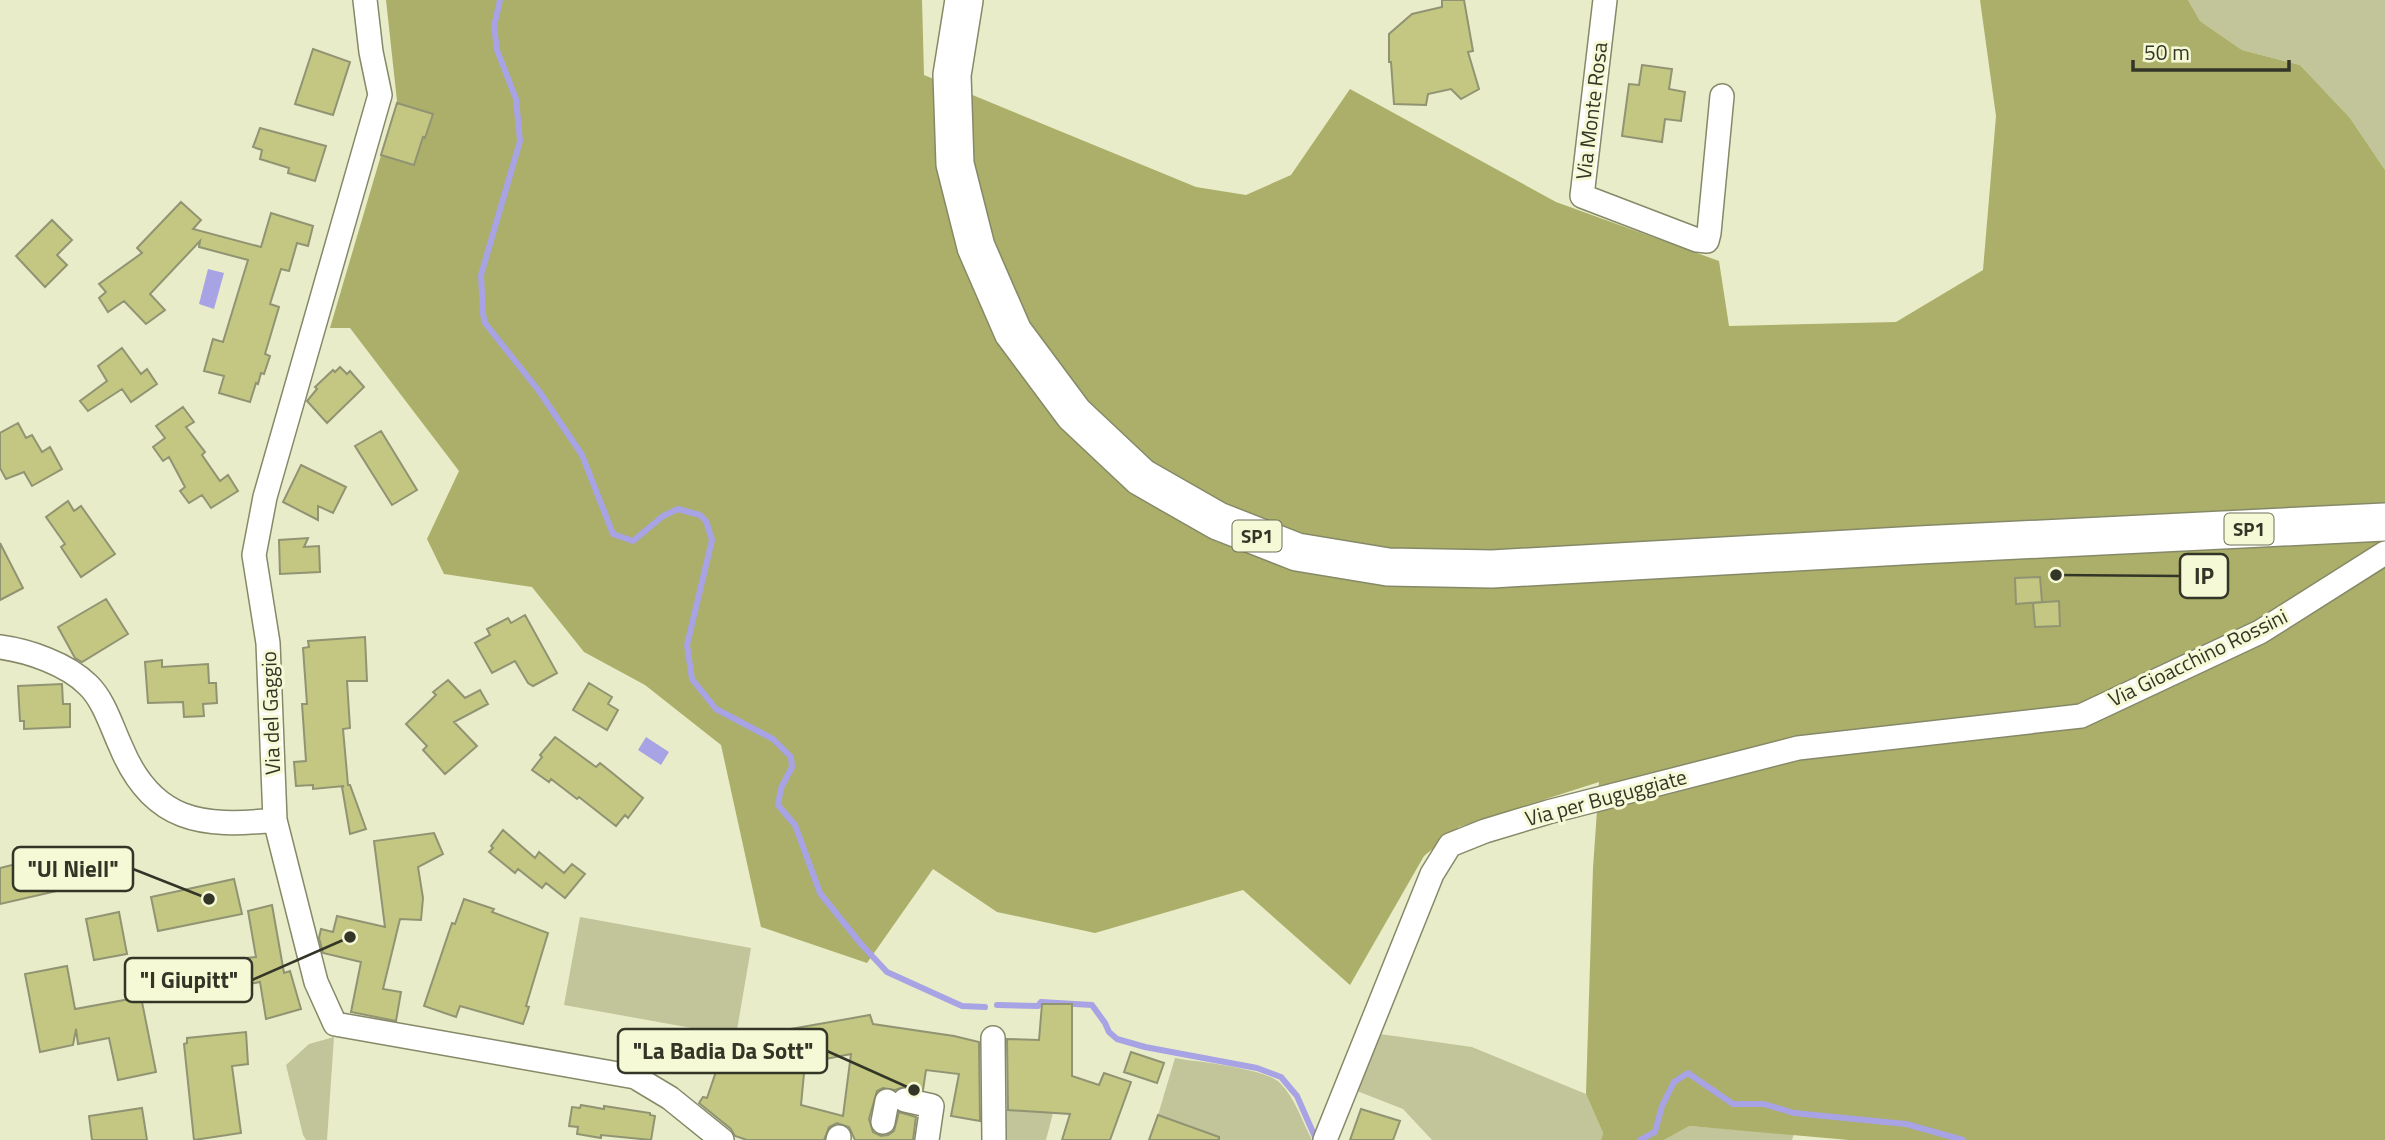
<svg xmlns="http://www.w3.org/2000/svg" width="2385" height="1140" font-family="'Titillium Web',sans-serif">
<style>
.green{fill:#c2c59a}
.forest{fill:#abaf69}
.water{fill:#a8a3e4}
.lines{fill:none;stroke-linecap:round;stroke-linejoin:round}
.stream{stroke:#a8a3e4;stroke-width:6}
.building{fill:#c3c781;stroke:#919473;stroke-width:2;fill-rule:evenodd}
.minor-casing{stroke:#868968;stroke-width:26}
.primary-casing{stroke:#868968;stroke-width:40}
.minor{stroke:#fff;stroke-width:23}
.primary{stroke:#fff;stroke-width:37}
.labels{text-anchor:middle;stroke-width:6;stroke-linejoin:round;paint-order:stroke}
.shield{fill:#f6f9d5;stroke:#6e705b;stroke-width:2}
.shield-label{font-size:19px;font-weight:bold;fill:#333527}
.street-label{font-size:21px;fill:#333527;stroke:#f6f9d5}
.leader{fill:none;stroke:#333527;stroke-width:2.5}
.callout-dot{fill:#333527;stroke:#f6f9d5;stroke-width:2.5}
.callout{fill:#f6f9d5;stroke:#333527;stroke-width:2.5}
.callout-label{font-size:23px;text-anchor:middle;font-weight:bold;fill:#333527}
</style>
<rect width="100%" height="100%" fill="#e9ecc8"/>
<path class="green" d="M 2188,0 L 2385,0 L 2385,170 L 2350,118 L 2300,65 L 2242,50 L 2200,21 Z
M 580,917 L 751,948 L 736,1036 L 564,1005 Z
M 1380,1034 L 1472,1047 L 1586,1094 L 1603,1133 L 1601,1140 L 1432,1140 L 1403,1109 L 1357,1091 Z
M 334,1037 L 327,1140 L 306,1140 L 303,1135 L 286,1065 L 309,1044 Z
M 1175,1058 C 1198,1062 1265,1068 1280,1083 C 1295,1098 1302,1121 1312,1140 L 1210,1140 L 1158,1115 Z
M 997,1109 L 1053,1113 L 1046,1140 L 1002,1140 Z
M 1688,1126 L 1794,1134 L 1792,1140 L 1664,1140 Z"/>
<path class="forest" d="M 386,0 L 922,0 L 924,75 L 1196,187 L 1246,195 L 1291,175 L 1350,89 L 1556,202 L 1719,261 L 1729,326 L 1896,322 L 1983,270 L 1996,116 L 1980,0 L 2188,0 L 2200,21 L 2242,50 L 2300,65 L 2350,118 L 2385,170 L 2385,1140 L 1849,1140 L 1689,1126 L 1664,1140 L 1601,1140 L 1603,1133 L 1586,1094 L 1593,868 L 1599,782 L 1459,827 L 1424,856 L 1350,985 L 1243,890 L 1095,933 L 997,912 L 933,869 L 867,963 L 761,927 L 721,745 L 645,685 L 584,652 L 532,587 L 444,574 L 427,539 L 459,471 L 350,328 L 330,328 L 397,101 Z"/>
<path class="water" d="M 208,269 L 224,273 L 214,309 L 199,304 Z
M 646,737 L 669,752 L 661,765 L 638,750 Z"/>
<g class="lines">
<path class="stream" d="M 500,0 L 494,26 L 497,50 L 516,99 L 520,141 L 481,275 L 483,314 L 485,323 L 539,391 L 582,455 L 613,534 L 633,541 L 663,516 L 678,509 L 700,515 L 706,521 L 712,540 L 687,645 L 692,679 L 716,709 L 773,739 L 791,757 L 792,767 L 781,788 L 778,805 L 795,825 L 820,893 L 861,944 L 887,972 L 962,1006 L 985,1007
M 997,1005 L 1038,1006 L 1041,1002 L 1092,1005 L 1105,1023 L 1109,1032 L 1117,1039 L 1145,1047 L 1257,1068 L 1281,1077 L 1297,1096 L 1315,1137
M 1640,1140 L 1655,1132 L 1662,1106 L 1674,1082 L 1688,1073 L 1733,1104 L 1764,1104 L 1794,1113 L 1906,1124 L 1963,1140"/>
</g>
<path class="building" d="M 1442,0 L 1464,0 L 1473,51 L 1468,52 L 1479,89 L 1461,99 L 1451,89 L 1428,94 L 1426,105 L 1394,104 L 1391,62 L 1389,62 L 1389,34 L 1412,14 L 1442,7 Z
M 313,49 L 350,62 L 333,115 L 295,104 Z
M 1642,65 L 1672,69 L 1669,89 L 1685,92 L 1681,121 L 1665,119 L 1662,142 L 1622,136 L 1629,84 L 1639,85 Z
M 397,103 L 433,114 L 425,138 L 423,137 L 414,165 L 381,155 Z
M 260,128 L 326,146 L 315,181 L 288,173 L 289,168 L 260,159 L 262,150 L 253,147 Z
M 181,202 L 201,220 L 193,229 L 261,247 L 271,213 L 313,226 L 308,246 L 297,243 L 289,271 L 281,269 L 270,304 L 279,307 L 265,354 L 270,356 L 264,374 L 261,373 L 258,384 L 256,383 L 250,402 L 219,393 L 224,376 L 204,371 L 213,339 L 223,342 L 248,260 L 199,247 L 200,241 L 150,294 L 165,310 L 146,324 L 124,301 L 108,312 L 99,298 L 106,292 L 99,284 L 142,253 L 137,248 Z
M 52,220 L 72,240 L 57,255 L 67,265 L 45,287 L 16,256 Z
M 122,348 L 141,374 L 147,369 L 157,384 L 131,402 L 122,389 L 88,411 L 80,401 L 107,381 L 98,366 Z
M 340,367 L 347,374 L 350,371 L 364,387 L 327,423 L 307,401 L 317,389 L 315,387 L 333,370 L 335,372 Z
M 183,407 L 194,422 L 186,427 L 205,452 L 202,455 L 220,481 L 228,475 L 238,491 L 211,508 L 202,495 L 189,503 L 180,491 L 185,487 L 169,457 L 163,461 L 153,447 L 165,438 L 156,426 Z
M 18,423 L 26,438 L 32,435 L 42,452 L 50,447 L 62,469 L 32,486 L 24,472 L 6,479 L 0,468 L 0,433 Z
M 381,431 L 417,490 L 392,505 L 355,446 Z
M 301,465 L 346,487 L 333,513 L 318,506 L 318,520 L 283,502 Z
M 68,501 L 74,511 L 81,506 L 115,554 L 81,577 L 61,547 L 65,544 L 46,517 Z
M 308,538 L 304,547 L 319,546 L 320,572 L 280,574 L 279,540 Z
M 0,543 L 23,588 L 0,600 Z
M 2040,577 L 2042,602 L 2016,604 L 2015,578 Z
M 106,599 L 128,634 L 82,662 L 75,658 L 58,627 Z
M 2059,601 L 2060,626 L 2035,627 L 2033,603 Z
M 525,615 L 557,673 L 533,686 L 528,683 L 515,661 L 492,673 L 475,643 L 490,635 L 487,629 L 508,618 L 511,623 Z
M 365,637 L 367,681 L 347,681 L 350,728 L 343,729 L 348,785 L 350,785 L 366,829 L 350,834 L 342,787 L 344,786 L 313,789 L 313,785 L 296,786 L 294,762 L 306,761 L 302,704 L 307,704 L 303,648 L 309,647 L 308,641 Z
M 162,660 L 162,667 L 208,664 L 209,683 L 216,683 L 217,703 L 203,704 L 204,716 L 184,717 L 183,702 L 148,703 L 145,662 Z
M 448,680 L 465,698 L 480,690 L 488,704 L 454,722 L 477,746 L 445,774 L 423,750 L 427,746 L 406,724 L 436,695 L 433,692 Z
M 589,683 L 612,697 L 608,704 L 618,710 L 607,730 L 573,710 Z
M 62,684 L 63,704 L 70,704 L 70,727 L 24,729 L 24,721 L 20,721 L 18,686 Z
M 555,737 L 596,767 L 600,763 L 643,798 L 628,818 L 625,815 L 616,826 L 579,797 L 577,799 L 551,779 L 549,782 L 532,770 L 542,757 L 540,755 Z
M 503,830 L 535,858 L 539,852 L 564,873 L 572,864 L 585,874 L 565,898 L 546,883 L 542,888 L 518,869 L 515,873 L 489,852 L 493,848 L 491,846 Z
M 434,833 L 443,854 L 418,867 L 423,898 L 421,920 L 400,919 L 383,989 L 401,992 L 396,1021 L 351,1012 L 361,962 L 323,953 L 319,938 L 321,929 L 333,932 L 337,916 L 385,927 L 374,841 Z
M 52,855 L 61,890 L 0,904 L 0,868 Z
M 234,879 L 242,914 L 158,931 L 151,897 Z
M 464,899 L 494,909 L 492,912 L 548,933 L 526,1006 L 529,1007 L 523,1024 L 460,1006 L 456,1017 L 424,1006 L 452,923 L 455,924 Z
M 272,905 L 284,973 L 290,971 L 301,1009 L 266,1019 L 260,982 L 230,988 L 230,995 L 180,999 L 176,994 L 172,965 L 256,957 L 248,911 Z
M 119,912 L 127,954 L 94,960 L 86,919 Z
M 67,966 L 75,1009 L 141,997 L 156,1072 L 118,1080 L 109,1038 L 78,1044 L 76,1029 L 73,1045 L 40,1052 L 25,974 Z
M 1042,1004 L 1072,1004 L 1072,1076 L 1099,1085 L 1104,1073 L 1131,1082 L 1110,1140 L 1062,1140 L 1070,1114 L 1008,1110 L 1007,1039 L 1039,1040 Z
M 870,1015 L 873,1024 L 954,1036 L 979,1042 L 980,1121 L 951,1116 L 959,1074 L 926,1070 L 923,1090 L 907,1086 L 895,1090 L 883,1088 L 877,1091 L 869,1119 L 873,1132 L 881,1136 L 888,1135 L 894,1131 L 899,1112 L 916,1117 L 913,1140 L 855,1140 L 849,1127 L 837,1123 L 829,1127 L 824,1140 L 747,1140 L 735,1136 L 731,1129 L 699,1103 L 703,1097 L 707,1098 L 726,1042 L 761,1054 L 762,1034 ZM 851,1054 L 843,1116 L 801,1105 L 805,1063 Z
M 246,1032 L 248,1064 L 232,1066 L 241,1133 L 194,1140 L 184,1044 L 187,1043 L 187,1038 Z
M 1131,1052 L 1164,1063 L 1157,1083 L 1124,1072 Z
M 581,1105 L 604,1109 L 604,1106 L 650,1113 L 650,1115 L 655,1116 L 651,1140 L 601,1135 L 601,1138 L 577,1134 L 578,1127 L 569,1126 L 572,1107 L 580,1108 Z
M 142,1108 L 147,1140 L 92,1140 L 89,1116 Z
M 1361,1109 L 1400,1121 L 1393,1140 L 1350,1140 Z
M 1158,1115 L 1219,1137 L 1219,1140 L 1149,1140 Z"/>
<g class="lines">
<defs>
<path id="minor" d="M 365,0 L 371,52 L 380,95 L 265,497 L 254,555 L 268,643 L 275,820 L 316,982 L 335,1024 L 635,1077 L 670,1098 L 722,1140
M 1605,0 L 1582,196 L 1697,240 L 1707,241 L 1709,233 L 1722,96
M 0,647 C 29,651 67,664 88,685 C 104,700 112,728 121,747 C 152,822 202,828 275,820
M 993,1038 L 994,1140
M 905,1100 L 932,1106 L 927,1140
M 883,1122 L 887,1101
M 838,1140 L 839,1137
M 1325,1140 L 1432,874 L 1450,845 L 1485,831 L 1548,812 L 1798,748 L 2081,716 L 2260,632 L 2385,553"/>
<path id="primary" d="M 964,0 L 952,75 L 955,164 L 976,247 L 1013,332 L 1074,414 L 1141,477 L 1218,521 L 1297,552 L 1388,567 L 1492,569 L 1919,545 L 2385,522"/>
</defs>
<use href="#minor" class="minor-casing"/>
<use href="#primary" class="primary-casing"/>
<use href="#minor" class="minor"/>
<use href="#primary" class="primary"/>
</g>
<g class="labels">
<g class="shield">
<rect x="2224.5" y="513.5" width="49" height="31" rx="5"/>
<rect x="1232.5" y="520.5" width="49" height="31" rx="5"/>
</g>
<g class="shield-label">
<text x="2249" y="536">SP1</text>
<text x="1257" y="543">SP1</text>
</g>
<g class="street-label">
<text transform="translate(1592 111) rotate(-83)" y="7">Via Monte Rosa</text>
<text transform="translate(2198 658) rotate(-26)" y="7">Via Gioacchino Rossini</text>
<text transform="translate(271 713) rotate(-92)" y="7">Via del Gaggio</text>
<text transform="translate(1606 798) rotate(-15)" y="7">Via per Buguggiate</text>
</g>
</g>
<path class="leader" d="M2056 575L2180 576M209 899L133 869M350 937L252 980M914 1090L827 1051"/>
<g class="callout-dot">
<circle cx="2056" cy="575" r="7"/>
<circle cx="209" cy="899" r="7"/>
<circle cx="350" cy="937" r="7"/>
<circle cx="914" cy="1090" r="7"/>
</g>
<g class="callout">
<rect x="2180" y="554" width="48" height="44" rx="7"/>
<rect x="13" y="847" width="120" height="44" rx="7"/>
<rect x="125" y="958" width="127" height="44" rx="7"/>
<rect x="618" y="1029" width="209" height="44" rx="7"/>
</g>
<g class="callout-label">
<text x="2204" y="584">IP</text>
<text x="73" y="877">"Ul Niell"</text>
<text x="189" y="988">"I Giupitt"</text>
<text x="723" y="1059">"La Badia Da Sott"</text>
</g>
<path d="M2133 60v10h156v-10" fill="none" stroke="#333527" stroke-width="3.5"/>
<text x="2144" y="60" font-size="21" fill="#333527" stroke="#f6f9d5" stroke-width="5" paint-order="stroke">50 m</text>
</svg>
